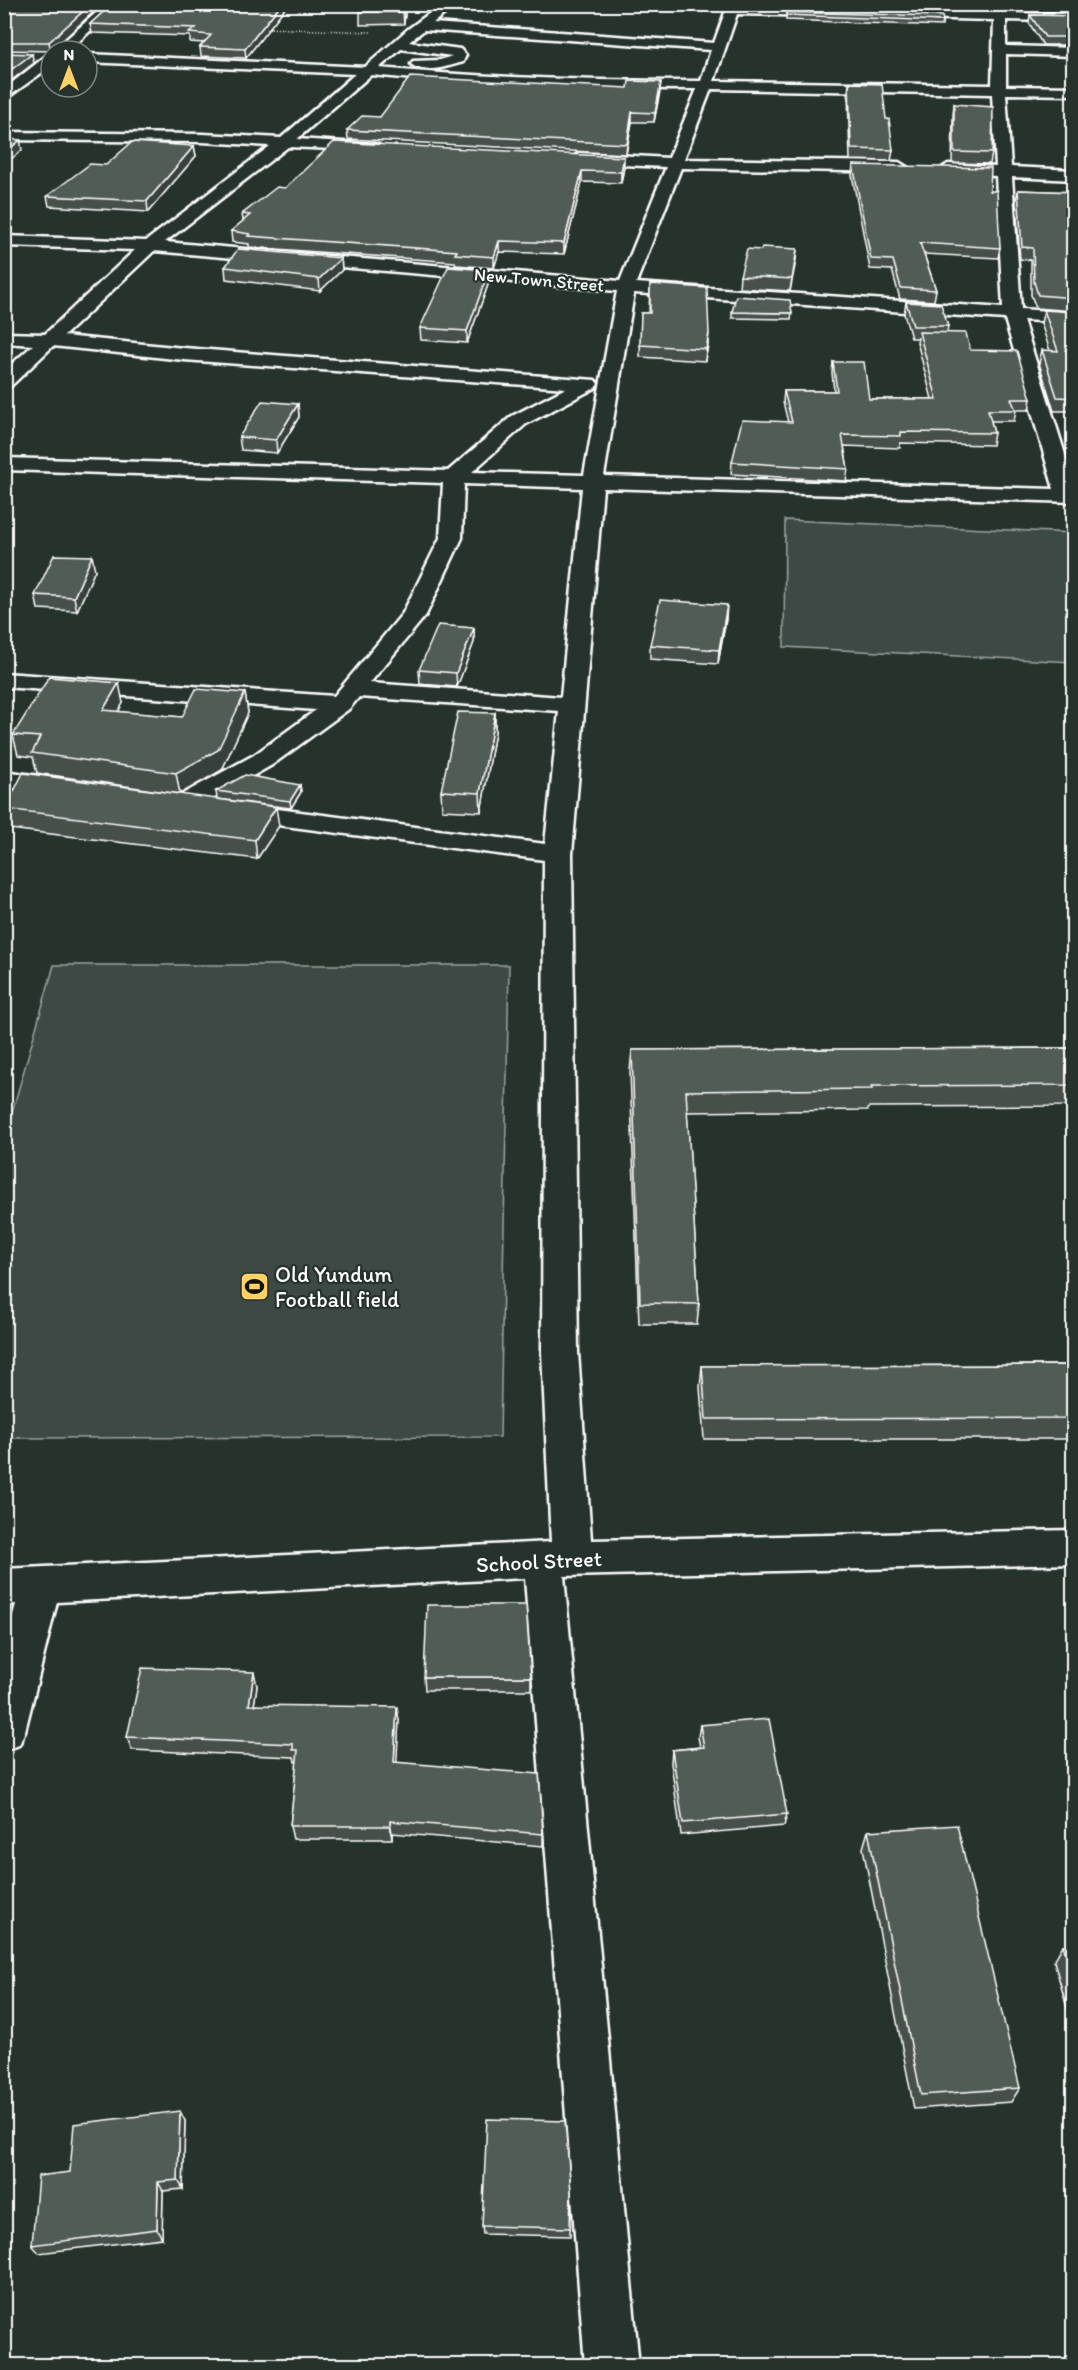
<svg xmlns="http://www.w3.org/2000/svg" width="1078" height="2370" font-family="Itim,sans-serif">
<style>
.green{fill:#3e4944;stroke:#9ea4a2;stroke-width:1.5}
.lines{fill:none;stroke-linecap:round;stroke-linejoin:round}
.minor-casing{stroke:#fff;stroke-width:5}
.path{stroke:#fff;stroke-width:1.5;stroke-dasharray:1 2;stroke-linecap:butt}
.minor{fill:#26332d;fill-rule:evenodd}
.wall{fill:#464f4b;stroke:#fff;stroke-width:1.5}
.shaded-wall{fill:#39403d;stroke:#fff;stroke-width:1.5}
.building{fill:#515c57;stroke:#fff;stroke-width:1.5}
.labels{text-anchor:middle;stroke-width:4.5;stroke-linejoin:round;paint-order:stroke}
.far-street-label{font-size:18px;fill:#fff;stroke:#26332d}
.poi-label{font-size:22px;fill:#fff;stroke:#26332d;text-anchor:start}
.street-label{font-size:22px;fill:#fff;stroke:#26332d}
</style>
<rect width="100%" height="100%" fill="#26332d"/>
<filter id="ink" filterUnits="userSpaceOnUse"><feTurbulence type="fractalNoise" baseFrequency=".0167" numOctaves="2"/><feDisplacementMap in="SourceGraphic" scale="12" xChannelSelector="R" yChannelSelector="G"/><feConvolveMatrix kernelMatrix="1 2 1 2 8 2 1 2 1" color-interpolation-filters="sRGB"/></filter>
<g filter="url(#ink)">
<path class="green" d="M 785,520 L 1073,533 L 1073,662 L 784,647 Z
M 54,965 L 509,965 L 500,1437 L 5,1438 L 5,1137 Z"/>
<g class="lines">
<defs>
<path id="minor" d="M 106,4 L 120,4 L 68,51 L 53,51 Z
M 442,4 L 457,4 L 433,23 L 714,43 L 728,4 L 995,12 L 999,4 L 1011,4 L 1008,13 L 1074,14 L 1074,22 L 1006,20 L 1006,46 L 1074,48 L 1074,56 L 1006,54 L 1006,86 L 1074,87 L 1074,95 L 1006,94 L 1011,167 L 1074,170 L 1074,180 L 1012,177 L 1021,309 L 1074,313 L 1074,323 L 1023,320 L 1074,483 L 1074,502 L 603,488 L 572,854 L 578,1352 L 591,1540 L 1074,1530 L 1074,1564 L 564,1576 L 639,2366 L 585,2366 L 525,1578 L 57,1602 L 25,1731 L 19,1745 L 4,1751 L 4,1648 L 16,1604 L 4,1605 L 4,1569 L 551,1542 L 542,1352 L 544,860 L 232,819 L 223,817 L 219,811 L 223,805 L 232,803 L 545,844 L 559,711 L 359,697 L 349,709 L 272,765 L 193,810 L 184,812 L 175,810 L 171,804 L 175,798 L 254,755 L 316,710 L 4,687 L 4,673 L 334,696 L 403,613 L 440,538 L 443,483 L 4,470 L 4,458 L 448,471 L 512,416 L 566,388 L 184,360 L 53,346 L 11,386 L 4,388 L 4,371 L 33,345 L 4,343 L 4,333 L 45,334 L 135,250 L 4,246 L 4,236 L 146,241 L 270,146 L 202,142 L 4,140 L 4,132 L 202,134 L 281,138 L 355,74 L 87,62 L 87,54 L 365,67 L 408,29 ZM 737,14 L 994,20 L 992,85 L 714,81 ZM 424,30 L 711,50 L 701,81 C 593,81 486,78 379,68 L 401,49 L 452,56 L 440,60 L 413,61 L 411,64 C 423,75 449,66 463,62 L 466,55 L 460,49 L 409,42 ZM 371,75 C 480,86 588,89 697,89 L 669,158 L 579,153 L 571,158 L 579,163 L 666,167 L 620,281 L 165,242 L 288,147 L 379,151 L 381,148 L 379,145 L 374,144 L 297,139 ZM 711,89 L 992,94 L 996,167 L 948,164 L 940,169 L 948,174 L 996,176 L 1003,308 L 636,283 L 681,168 L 899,172 L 907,167 L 899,162 L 684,159 ZM 154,251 L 617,291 L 584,475 L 472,472 L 526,424 L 595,388 L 598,384 L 595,380 L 184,348 L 64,336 ZM 634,293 L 1005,319 L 1054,489 L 604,476 ZM 464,484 L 582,488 L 561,697 L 370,683 L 426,615 L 462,538 Z
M 51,55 L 51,66 L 4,100 L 4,89 L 46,56 Z
M 4,771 L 62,779 L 71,781 L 75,787 L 71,793 L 62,795 L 4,787 Z"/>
</defs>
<use href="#minor" class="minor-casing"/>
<path class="path" d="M 265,28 L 371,32"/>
<use href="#minor" class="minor"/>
</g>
<path class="wall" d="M 4,4 L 102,4 L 51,51 L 4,50 Z
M 112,4 L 288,4 L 246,58 L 201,56 L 200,47 L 204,43 L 190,42 L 190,36 L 92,33 L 90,24 Z
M 406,4 L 404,24 L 360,25 L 360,12 Z
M 832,4 L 939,4 L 939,8 Z
M 1020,4 L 1074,4 L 1074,12 L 1023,11 Z
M 786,12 L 943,21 L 942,26 L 786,20 Z
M 1030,15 L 1074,16 L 1074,45 L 1043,45 L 1029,23 Z
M 849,83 L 886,119 L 893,150 L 891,161 L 850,160 L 848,94 Z
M 660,91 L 654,122 L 632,122 L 626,154 L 348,139 L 347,130 L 380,117 Z
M 954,104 L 992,153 L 990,164 L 952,163 L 953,115 Z
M 194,146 L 196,156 L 148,212 L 49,206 L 47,196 L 106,165 Z
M 853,165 L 990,191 L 1000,248 L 998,258 L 924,254 L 936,290 L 934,301 L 900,299 L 892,270 L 870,269 L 852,175 Z
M 624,167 L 621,183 L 582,182 L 564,254 L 499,252 L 494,268 L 456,265 L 455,262 L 249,247 L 249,244 L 232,242 L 231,231 L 243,221 L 242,214 L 285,188 Z
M 1018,190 L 1074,192 L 1074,311 L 1036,308 L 1031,295 L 1031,260 L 1020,259 L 1016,202 Z
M 797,249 L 790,291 L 739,288 L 740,276 Z
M 341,258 L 342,270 L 320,291 L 226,279 L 225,267 Z
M 489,282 L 467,343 L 421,340 L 420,328 Z
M 650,284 L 708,345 L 705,361 L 640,357 L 641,313 L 649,313 Z
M 906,302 L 948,326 L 947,332 L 1031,399 L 1029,410 L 1016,410 L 1014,421 L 991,421 L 994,433 L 992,445 L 900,443 L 900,448 L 844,446 L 848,469 L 846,481 L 731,474 L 732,462 L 788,422 L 783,402 L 784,391 L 834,391 L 832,373 L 833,362 L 869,399 L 932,399 L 917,342 L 918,338 L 911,338 L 904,314 Z
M 1044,310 L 1074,312 L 1074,411 L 1054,411 L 1039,363 L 1042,350 L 1050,351 L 1041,323 Z
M 732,312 L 792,313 L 791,319 L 732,318 Z
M 298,404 L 299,417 L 277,453 L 241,450 L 239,437 Z
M 95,570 L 77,611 L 38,609 L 35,595 Z
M 726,619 L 718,664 L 650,659 L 650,645 Z
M 474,628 L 474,642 L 457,687 L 420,684 L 419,670 Z
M 245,693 L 248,713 L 222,770 L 180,794 L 37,773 L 33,757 L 18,755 L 13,735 L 123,703 L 118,712 L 182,717 Z
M 495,713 L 495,732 L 481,812 L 442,810 L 441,791 Z
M 300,785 L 301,792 L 291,808 L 217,799 L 216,791 Z
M 5,809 L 279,826 L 257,859 L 10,829 Z
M 1074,1048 L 1074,1106 L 869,1107 L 868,1110 L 687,1112 L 699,1304 L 697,1324 L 639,1324 L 630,1071 L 632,1050 Z
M 1074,1365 L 1074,1439 L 704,1439 L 700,1387 L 702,1366 Z
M 424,1677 L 531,1677 L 531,1690 L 425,1690 Z
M 257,1686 L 254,1705 L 399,1720 L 396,1763 L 543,1834 L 543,1846 L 392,1833 L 392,1839 L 293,1839 L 290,1826 L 297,1762 L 295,1762 L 294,1757 L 132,1750 L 127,1737 Z
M 700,1725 L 787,1814 L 784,1826 L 681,1835 L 671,1763 L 672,1750 L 700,1747 L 698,1737 Z
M 868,1831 L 1020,2088 L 1011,2102 L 914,2109 L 863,1848 Z
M 1074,1944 L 1074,2033 L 1054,1961 L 1063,1945 Z
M 185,2121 L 183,2189 L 163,2191 L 162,2238 L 39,2253 L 32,2245 L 70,2172 Z
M 571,2192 L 570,2236 L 483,2234 L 482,2226 Z"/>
<path class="shaded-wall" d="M 91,4 L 102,4 L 51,51 L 49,42 Z
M 281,4 L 288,4 L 246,58 L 245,49 Z
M 404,4 L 406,4 L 404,24 L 403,12 Z
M 32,54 L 34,63 L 4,86 L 4,75 Z
M 661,82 L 660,91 L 654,122 L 655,113 Z
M 632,112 L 632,122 L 626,154 L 627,144 Z
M 20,140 L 22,150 L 4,165 L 4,154 Z
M 194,146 L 196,156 L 148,212 L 147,201 Z
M 624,157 L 624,167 L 621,183 L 621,172 Z
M 582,171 L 582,182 L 564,254 L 564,243 Z
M 499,241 L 499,252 L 494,268 L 494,257 Z
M 797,249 L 796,261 L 790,291 Z
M 341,258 L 342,270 L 320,291 L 319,279 Z
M 489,270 L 489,282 L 467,343 L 467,331 Z
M 709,333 L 708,345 L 705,361 L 706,349 Z
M 298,404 L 299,417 L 277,453 L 276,440 Z
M 92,556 L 95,570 L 77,611 L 74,597 Z
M 727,605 L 726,619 L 718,664 L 719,650 Z
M 474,628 L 474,642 L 457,687 L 456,673 Z
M 119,683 L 123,703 L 108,731 L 103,710 Z
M 245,693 L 248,713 L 222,770 L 180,794 L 176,773 Z
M 495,713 L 495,732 L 481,812 L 480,793 Z
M 300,785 L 301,792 L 291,808 L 290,801 Z
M 276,807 L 279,826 L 257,859 L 255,840 Z
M 254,1672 L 257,1686 L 252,1718 L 249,1705 Z
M 397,1707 L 399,1720 L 396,1775 L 394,1762 Z
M 390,1821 L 392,1833 L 392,1839 L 390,1826 Z
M 180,2111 L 185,2121 L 183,2189 L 178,2180 Z
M 158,2182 L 163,2191 L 162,2238 L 157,2229 Z"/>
<path class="building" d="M 4,4 L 91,4 L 49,42 L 4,42 Z
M 112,4 L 281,4 L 245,49 L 200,47 L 211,35 L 189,33 L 196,28 L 90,24 Z
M 361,4 L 404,4 L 403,12 L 360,12 Z
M 786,12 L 942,16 L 943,21 L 786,15 Z
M 1030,15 L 1074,16 L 1074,37 L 1045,37 Z
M 4,53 L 32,54 L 4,75 Z
M 410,77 L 628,88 L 629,81 L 661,82 L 655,113 L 632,112 L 627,144 L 347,130 L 362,116 L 380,117 Z
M 849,83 L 882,84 L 886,119 L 889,119 L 893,150 L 851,149 Z
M 954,104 L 993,107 L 992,153 L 954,152 Z
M 4,139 L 20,140 L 4,154 Z
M 132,142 L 194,146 L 147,201 L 47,196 L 90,164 L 106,165 Z
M 334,142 L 624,157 L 621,172 L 582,171 L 564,243 L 499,241 L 494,257 L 455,254 L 457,251 L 248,236 L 250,234 L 231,231 L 250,215 L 242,214 L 277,187 L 285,188 Z
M 853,165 L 991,168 L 990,191 L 997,191 L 1000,248 L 920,243 L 936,290 L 901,288 L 893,260 L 871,259 Z
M 1018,190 L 1074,192 L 1074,298 L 1038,295 L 1034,282 L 1033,248 L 1022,247 Z
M 762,247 L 797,249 L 792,279 L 740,276 L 747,249 L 761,250 Z
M 238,249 L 341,258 L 319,279 L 225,267 Z
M 448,267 L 489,270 L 467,331 L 420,328 Z
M 650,284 L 707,288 L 709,333 L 706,349 L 640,345 L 641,313 L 650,313 Z
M 736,296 L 790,300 L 792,313 L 732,312 Z
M 906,302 L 941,304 L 948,326 L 913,326 Z
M 1044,310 L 1074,312 L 1074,398 L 1057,397 L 1042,350 L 1058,351 Z
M 919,332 L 966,333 L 970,350 L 1017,351 L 1031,399 L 1011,399 L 1016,410 L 988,410 L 994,433 L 901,432 L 901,436 L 842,435 L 848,469 L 732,462 L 742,420 L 792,422 L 784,391 L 837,391 L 833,362 L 864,362 L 869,399 L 937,399 Z
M 262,401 L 298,404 L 276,440 L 239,437 Z
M 54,555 L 92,556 L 74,597 L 35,595 Z
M 660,600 L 727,605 L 719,650 L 650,645 Z
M 438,625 L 474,628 L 456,673 L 419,670 Z
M 49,677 L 119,683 L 103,710 L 182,717 L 196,689 L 245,693 L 218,750 L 176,773 L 32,753 L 40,737 L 13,735 Z
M 458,712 L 495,713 L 480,793 L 441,791 Z
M 23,773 L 276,807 L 255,840 L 5,809 Z
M 245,775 L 300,785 L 290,801 L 216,791 Z
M 1074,1048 L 1074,1085 L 871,1086 L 872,1089 L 686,1091 L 699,1304 L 640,1303 L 632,1050 Z
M 1074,1365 L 1074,1418 L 706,1419 L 702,1366 Z
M 427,1605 L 526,1605 L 531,1677 L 424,1677 Z
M 142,1668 L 254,1672 L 249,1705 L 397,1707 L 394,1762 L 539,1774 L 543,1834 L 390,1821 L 390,1826 L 290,1826 L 298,1750 L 293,1750 L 293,1744 L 127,1737 Z
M 769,1719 L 787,1814 L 683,1823 L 672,1750 L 704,1747 L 700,1725 Z
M 957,1825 L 1020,2088 L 921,2095 L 868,1831 Z
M 1074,1944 L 1074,1981 L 1063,1945 Z
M 180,2111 L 178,2180 L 158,2182 L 157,2229 L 32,2245 L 38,2176 L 70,2172 L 74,2124 Z
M 487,2119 L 565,2121 L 571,2192 L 570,2228 L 482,2226 Z"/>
</g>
<defs>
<symbol id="stadium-square" viewBox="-11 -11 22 22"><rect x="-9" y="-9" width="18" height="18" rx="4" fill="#ffd166" stroke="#26332d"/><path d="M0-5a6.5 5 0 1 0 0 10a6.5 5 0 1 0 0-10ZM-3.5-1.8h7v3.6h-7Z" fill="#111"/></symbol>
</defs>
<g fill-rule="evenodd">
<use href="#stadium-square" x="238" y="1270" width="33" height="33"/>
</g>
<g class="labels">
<g class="far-street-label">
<text transform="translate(539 280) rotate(5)" y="6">New Town Street</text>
</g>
<g class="poi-label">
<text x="275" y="1282">Old Yundum<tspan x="275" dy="25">Football field</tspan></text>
</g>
<g class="street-label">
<text transform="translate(539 1561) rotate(-3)" y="8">School Street</text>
</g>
</g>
<rect width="1078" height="2370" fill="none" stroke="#26332d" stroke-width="24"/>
<rect x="12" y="12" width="1054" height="2346" fill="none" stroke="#fff" stroke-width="2" filter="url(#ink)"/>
<g transform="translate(69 69)"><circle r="28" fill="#26332d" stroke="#7d8581" stroke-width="1.5"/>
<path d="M0-4.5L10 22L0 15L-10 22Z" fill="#ffd166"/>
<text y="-9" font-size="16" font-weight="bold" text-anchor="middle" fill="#ffffff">N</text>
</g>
</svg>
